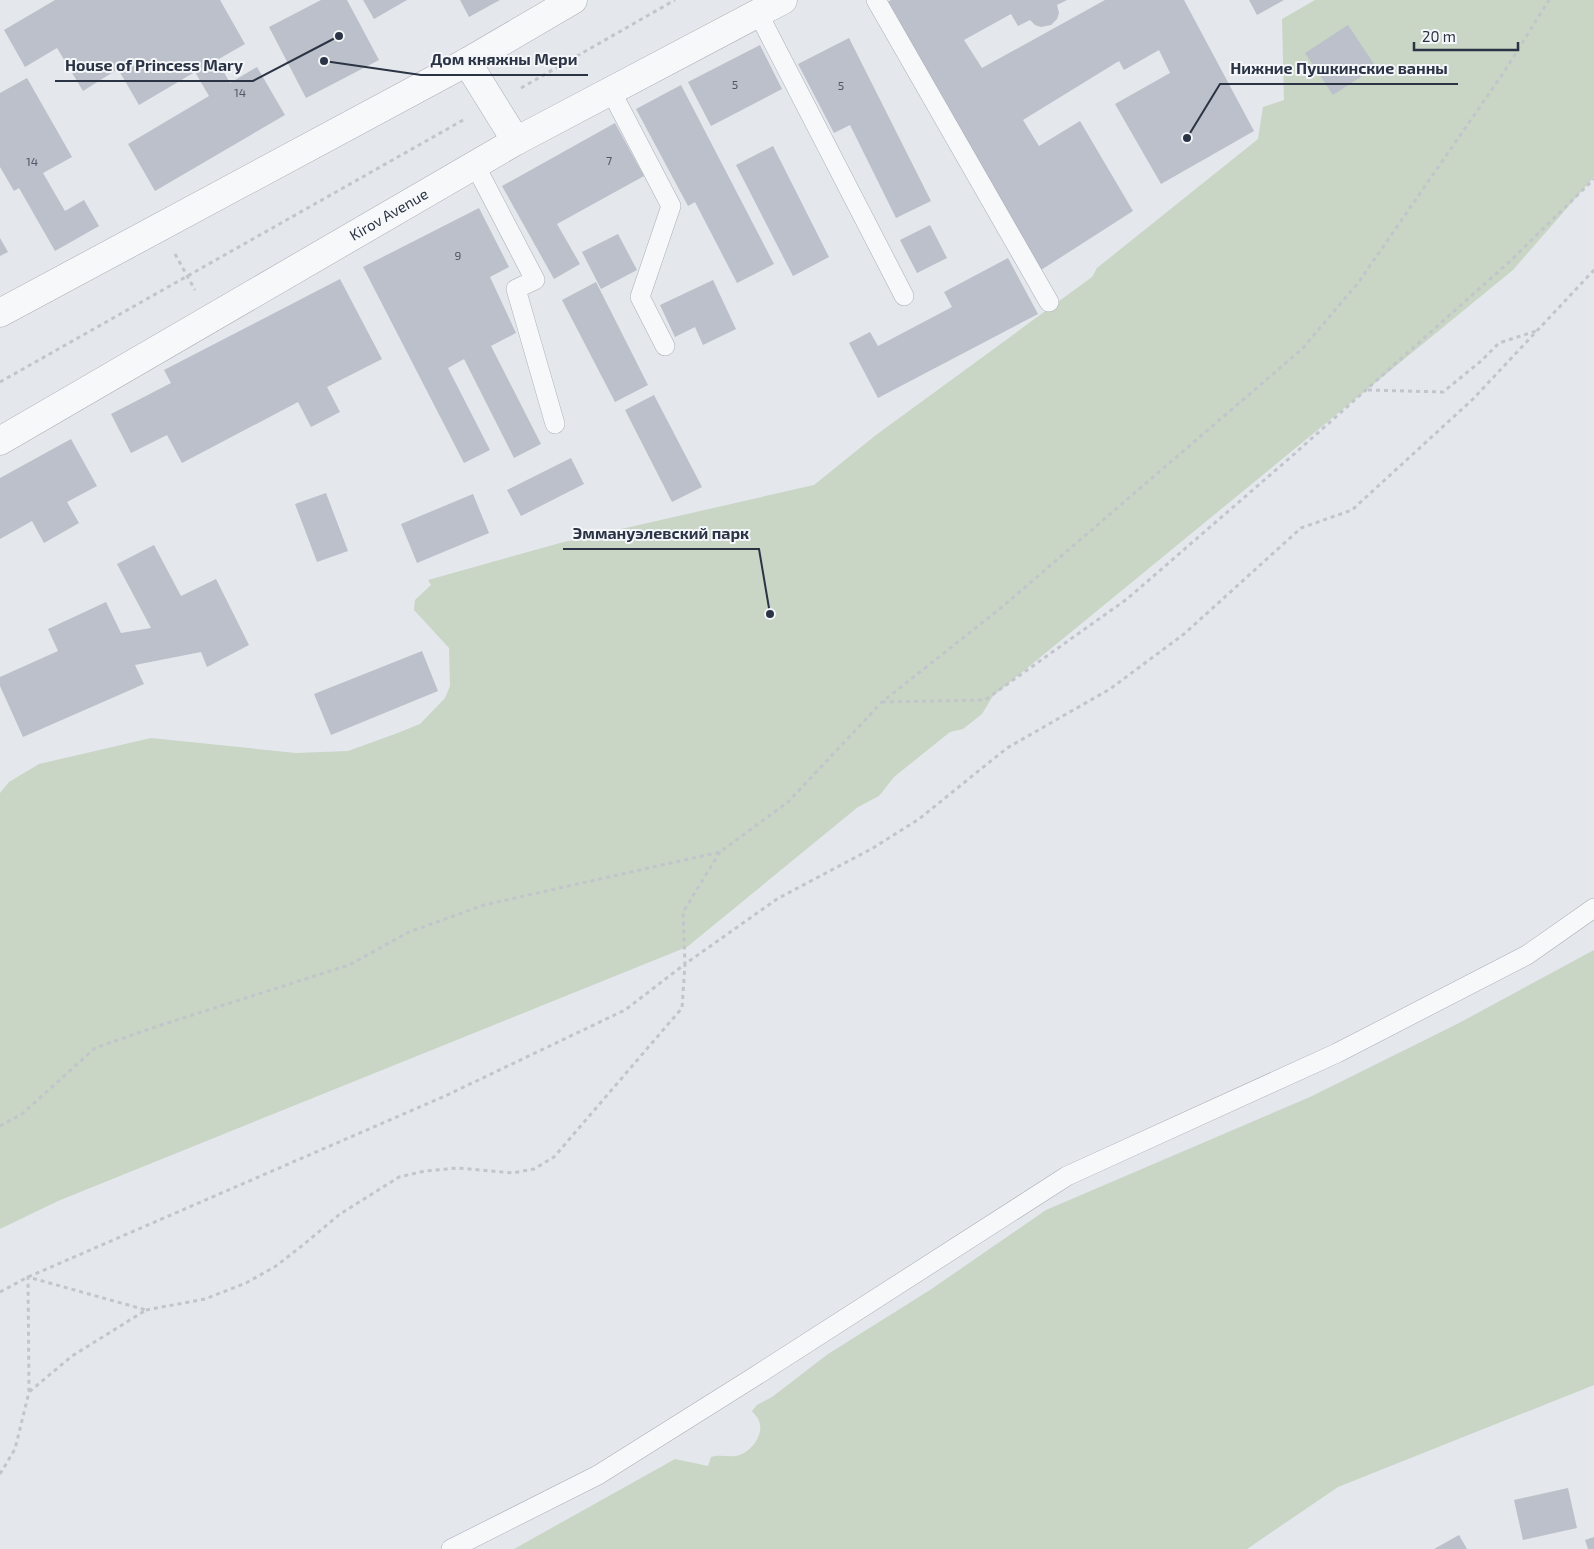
<svg xmlns="http://www.w3.org/2000/svg" width="1594" height="1549" font-family="'Exo 2',sans-serif">
<style>
.green{fill:#c9d6c5}
.building{fill:#bbc0ca}
.lines{fill:none;stroke-linecap:round;stroke-linejoin:round}
.service-casing{stroke:#a9aeb7;stroke-width:20}
.minor-casing{stroke:#a9aeb7;stroke-width:29}
.path{stroke:#c2c5cb;stroke-width:3;stroke-dasharray:4 4;stroke-linecap:butt}
.service{stroke:#f7f8fa;stroke-width:19}
.minor{stroke:#f7f8fa;stroke-width:28}
.labels{text-anchor:middle;stroke-width:4;stroke-linejoin:round;paint-order:stroke}
.number-label{font-size:12px;fill:#4f5766}
.street-label{font-size:15px;fill:#2b3445;stroke:#f4f6f9}
.leader{fill:none;stroke:#2b3445;stroke-width:2}
.callout-dot{fill:#2b3445;stroke:#f4f6f9;stroke-width:2}
.callout-label{font-size:16px;text-anchor:middle;font-weight:bold;fill:#2b3445;stroke:#f4f6f9;stroke-width:4;stroke-linejoin:round;paint-order:stroke}
</style>
<rect width="100%" height="100%" fill="#e4e7ec"/>
<path class="green" d="M 1315,0 L 1594,0 L 1594,177 L 1513,270 L 993,696 L 982,714 L 963,729 L 950,732 L 894,777 L 879,796 L 858,807 L 687,947 L 58,1201 L 0,1229 L 0,793 L 9,782 L 39,764 L 151,738 L 296,753 L 348,751 L 395,734 L 420,724 L 445,698 L 450,686 L 449,648 L 414,610 L 415,600 L 431,585 L 428,580 L 560,543 L 814,485 L 876,435 L 1092,277 L 1097,268 L 1258,139 L 1263,107 L 1284,100 L 1282,19 Z
M 1594,950 L 1594,1385 L 1338,1487 L 1247,1549 L 514,1549 L 675,1459 L 708,1466 L 711,1457 C 719,1454 727,1457 735,1456 C 749,1455 765,1435 759,1421 C 758,1417 754,1414 752,1411 L 757,1405 L 772,1397 L 828,1354 L 930,1290 L 1046,1210 L 1310,1097 L 1459,1023 Z"/>
<path class="building" d="M 55,0 L 220,0 L 245,44 L 217,60 L 230,83 L 257,67 L 285,115 L 155,191 L 128,144 L 209,96 L 195,72 L 139,105 L 118,69 L 83,91 L 57,48 L 25,67 L 4,30 Z
M 321,0 L 347,0 L 379,60 L 306,98 L 269,27 Z
M 363,0 L 407,0 L 374,19 Z
M 460,0 L 500,0 L 469,17 Z
M 891,0 L 1067,0 L 1057,5 L 1059,13 L 1057,19 L 1051,25 L 1041,27 L 1035,25 L 1030,20 L 1018,26 L 1011,14 L 964,40 L 982,68 L 1105,0 L 1184,0 L 1254,131 L 1161,184 L 1115,104 L 1170,73 L 1159,50 L 1124,70 L 1119,61 L 1023,120 L 1039,146 L 1080,121 L 1133,211 L 1041,270 L 887,2 Z
M 1249,0 L 1284,0 L 1257,15 Z
M 1348,25 L 1376,67 L 1333,95 L 1305,53 Z
M 849,38 L 931,201 L 896,218 L 850,125 L 834,133 L 798,64 Z
M 760,45 L 782,89 L 711,126 L 688,82 Z
M 27,78 L 72,157 L 43,173 L 65,211 L 84,200 L 99,226 L 55,251 L 19,188 L 14,191 L 0,167 L 0,93 Z
M 681,85 L 774,264 L 737,283 L 695,202 L 688,206 L 636,109 Z
M 615,123 L 644,176 L 557,224 L 580,264 L 554,279 L 502,186 Z
M 773,146 L 829,257 L 793,276 L 736,165 Z
M 479,208 L 509,267 L 490,277 L 516,333 L 491,346 L 541,444 L 514,458 L 464,359 L 448,368 L 490,450 L 464,463 L 363,267 Z
M 930,225 L 947,258 L 917,273 L 900,240 Z
M 618,234 L 637,270 L 601,289 L 582,252 Z
M 0,238 L 8,252 L 0,256 Z
M 1008,258 L 1038,314 L 878,398 L 849,343 L 870,332 L 878,346 L 952,307 L 944,292 Z
M 340,279 L 382,359 L 327,387 L 340,412 L 311,427 L 298,402 L 182,463 L 167,435 L 131,453 L 111,414 L 171,383 L 164,370 Z
M 713,280 L 736,329 L 703,345 L 695,327 L 675,337 L 660,305 Z
M 596,282 L 648,385 L 615,402 L 562,300 Z
M 654,395 L 702,487 L 672,502 L 625,410 Z
M 71,439 L 97,486 L 67,502 L 79,523 L 44,543 L 32,521 L 0,539 L 0,478 Z
M 571,458 L 584,484 L 521,516 L 507,490 Z
M 326,493 L 348,551 L 317,562 L 295,504 Z
M 473,494 L 489,533 L 417,563 L 401,524 Z
M 154,545 L 181,596 L 216,579 L 249,645 L 207,667 L 201,652 L 135,665 L 144,684 L 23,737 L 0,686 L 0,677 L 58,651 L 48,629 L 106,602 L 121,633 L 151,628 L 117,564 Z
M 422,651 L 438,691 L 331,735 L 314,694 Z
M 1568,1488 L 1577,1528 L 1523,1540 L 1514,1500 Z
M 1459,1535 L 1467,1549 L 1434,1549 Z
M 1594,1537 L 1594,1549 L 1588,1549 L 1585,1540 Z"/>
<g class="lines">
<defs>
<path id="service" d="M 876,0 L 1049,302
M 758,13 L 904,296
M 611,91 L 671,206 L 640,297 L 665,346
M 475,165 L 535,280 L 516,289 L 555,424
M 451,1549 L 598,1475 L 754,1377 L 1067,1176 L 1337,1053 L 1527,955 L 1594,908"/>
<g id="minor">
<path d="M 467,62 L 516,141"/>
<path d="M 0,313 L 467,62 L 573,0"/>
<path id="s1" d="M 0,441 L 516,141 L 783,0"/>
</g>
</defs>
<use href="#service" class="service-casing"/>
<use href="#minor" class="minor-casing"/>
<path class="path" d="M 521,88 L 675,0
M 175,254 L 195,290
M 0,382 L 465,119
M 1368,390 L 1443,392 L 1481,361 L 1499,343 L 1536,331
M 882,702 L 985,700 L 1127,599 L 1292,456 L 1508,263 L 1594,179
M 0,1126 L 22,1114 L 95,1048 L 155,1027 L 349,965 L 409,932 L 484,905 L 720,852 L 788,802 L 882,702 L 1002,607 L 1302,349 L 1358,283 L 1504,72 L 1549,0
M 0,1292 L 28,1277 L 445,1096 L 625,1010 L 685,964 L 683,912 L 720,852
M 146,1310 L 205,1299 L 246,1283 L 276,1266 L 303,1245 L 340,1214 L 399,1177 L 425,1171 L 458,1168 L 513,1173 L 534,1169 L 554,1157 L 682,1008 L 685,964 L 777,899 L 873,848 L 919,819 L 1007,748 L 1110,689 L 1184,634 L 1301,528 L 1352,510 L 1473,399 L 1594,270
M 0,1474 L 15,1449 L 29,1392 L 28,1277 L 146,1310 L 72,1356 L 29,1392"/>
<use href="#service" class="service"/>
<use href="#minor" class="minor"/>
</g>
<g class="labels">
<g class="number-label">
<text x="735" y="89">5</text>
<text x="841" y="90">5</text>
<text x="240" y="97">14</text>
<text x="609" y="165">7</text>
<text x="32" y="166">14</text>
<text x="458" y="260">9</text>
</g>
<g class="street-label">
<text dy="5" stroke="none"><textPath href="#s1" startOffset="450">Kirov Avenue</textPath></text>
</g>
</g>
<path class="leader" d="M324 61L421 75H588M339 36L253 81H55M1187 138L1220 84H1458M770 614L759 549H563"/>
<g class="callout-dot">
<circle cx="324" cy="61" r="5"/>
<circle cx="339" cy="36" r="5"/>
<circle cx="1187" cy="138" r="5"/>
<circle cx="770" cy="614" r="5"/>
</g>
<g class="callout-label">
<text x="504" y="65">Дом княжны Мери</text>
<text x="154" y="71">House of Princess Mary</text>
<text x="1339" y="74">Нижние Пушкинские ванны</text>
<text x="661" y="539">Эммануэлевский парк</text>
</g>
<path d="M1414 42v8h104v-8" fill="none" stroke="#2b3445" stroke-width="2.5"/>
<text x="1422" y="42" font-size="15" fill="#2b3445" stroke="#f4f6f9" stroke-width="4" paint-order="stroke">20 m</text>
</svg>
